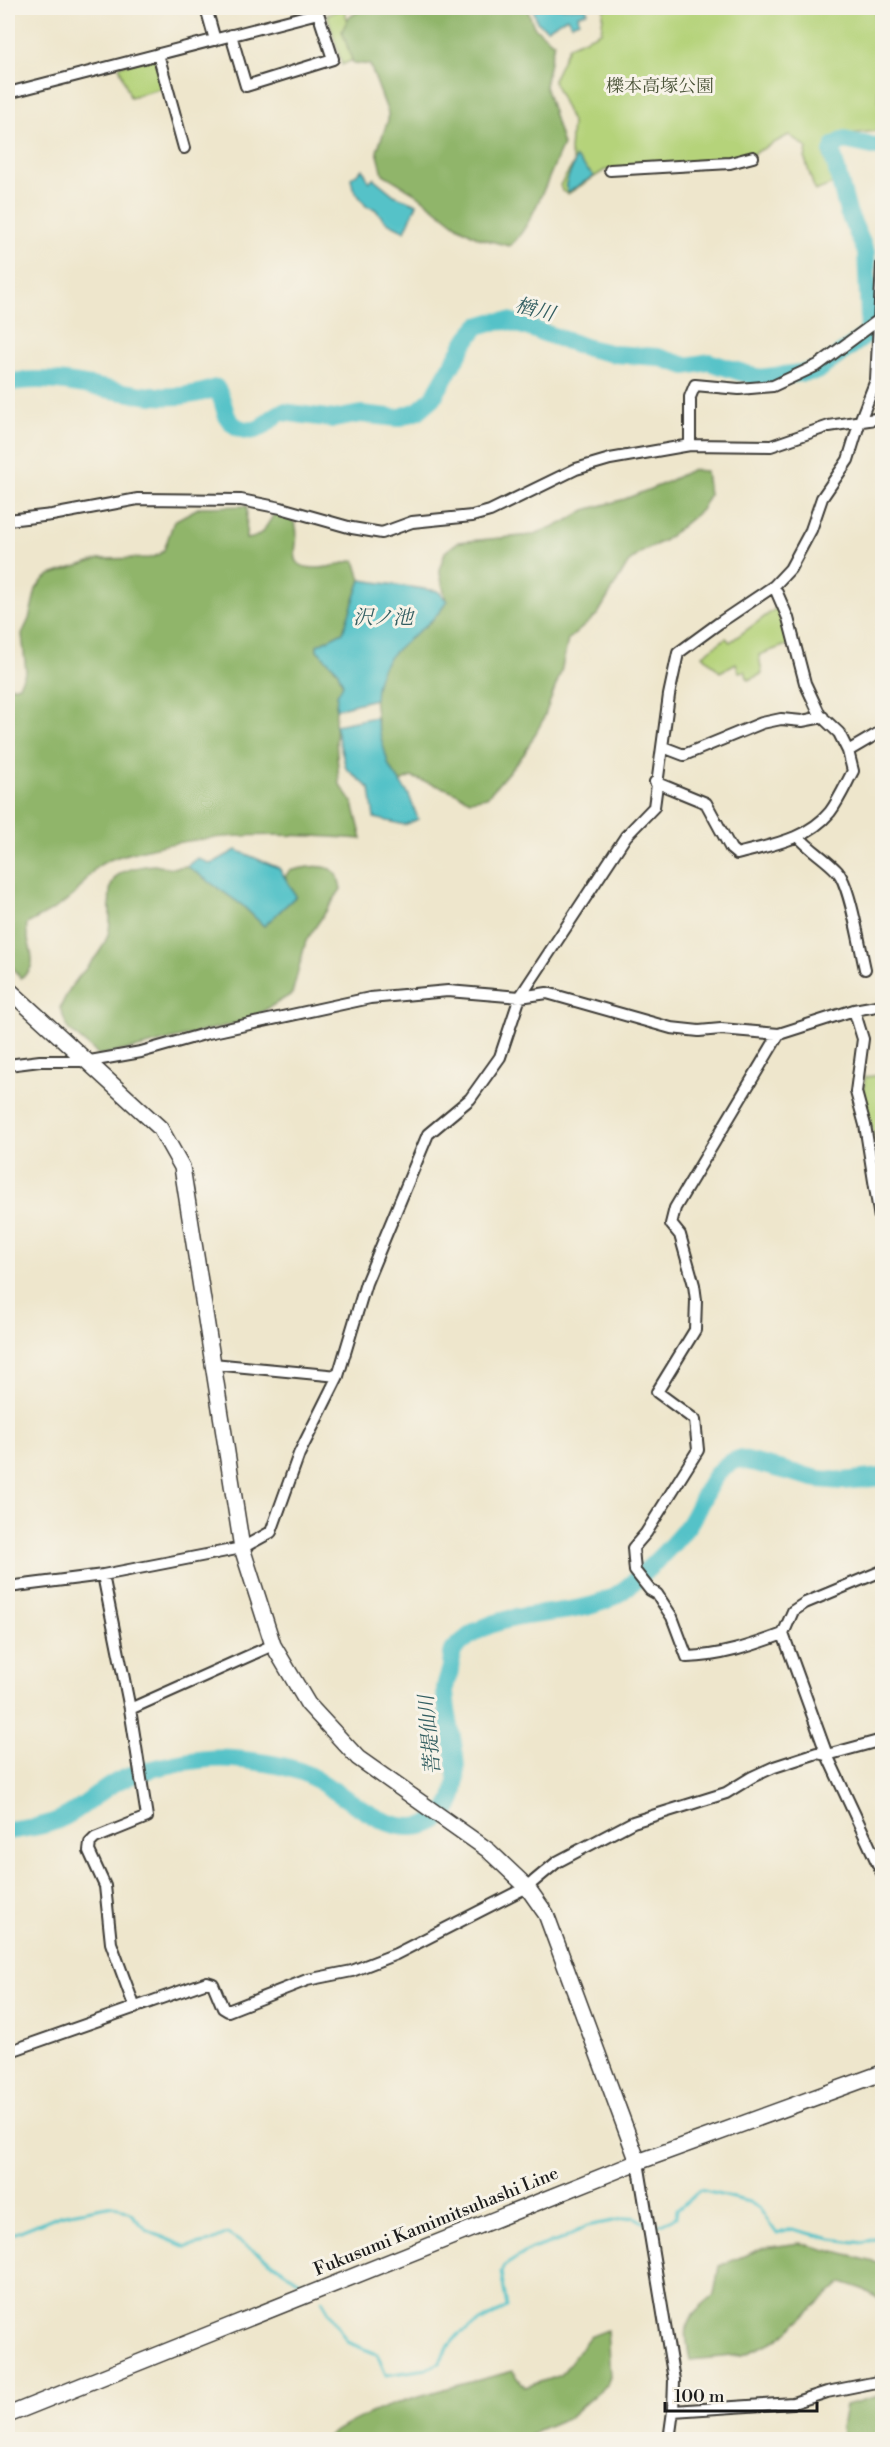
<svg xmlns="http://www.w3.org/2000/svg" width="890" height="2447" font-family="'Libre Bodoni','Noto Serif JP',serif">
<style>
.green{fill:#b5d37a;stroke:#68784b;stroke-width:1.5}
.forest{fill:#90b56a;stroke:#566843;stroke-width:1.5}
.water{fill:#54c2c8;stroke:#386f72;stroke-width:1.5}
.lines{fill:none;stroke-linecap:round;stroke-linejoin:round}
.stream{stroke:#54c2c8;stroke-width:3}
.river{stroke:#54c2c8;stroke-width:18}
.street-casing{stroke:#3c3a36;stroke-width:14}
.secondary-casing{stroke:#3c3a36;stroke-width:18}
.street{stroke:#fff;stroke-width:10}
.secondary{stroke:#fff;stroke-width:15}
.labels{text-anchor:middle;stroke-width:6;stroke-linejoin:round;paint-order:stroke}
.park-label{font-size:18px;fill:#4a5338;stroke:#f7f3e8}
.street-label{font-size:18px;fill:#1c1c1c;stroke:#f7f3e8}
.water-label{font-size:20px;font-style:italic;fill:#325e61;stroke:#f7f3e8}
</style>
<rect width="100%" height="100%" fill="#f7f3e8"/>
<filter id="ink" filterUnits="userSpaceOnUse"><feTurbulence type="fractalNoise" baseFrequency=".0167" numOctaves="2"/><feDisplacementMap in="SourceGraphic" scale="12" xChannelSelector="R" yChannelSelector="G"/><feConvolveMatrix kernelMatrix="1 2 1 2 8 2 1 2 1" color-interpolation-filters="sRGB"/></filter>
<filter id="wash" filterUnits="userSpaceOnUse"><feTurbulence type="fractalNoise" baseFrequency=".008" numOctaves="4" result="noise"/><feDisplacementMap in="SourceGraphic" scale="24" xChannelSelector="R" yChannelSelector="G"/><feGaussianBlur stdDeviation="1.35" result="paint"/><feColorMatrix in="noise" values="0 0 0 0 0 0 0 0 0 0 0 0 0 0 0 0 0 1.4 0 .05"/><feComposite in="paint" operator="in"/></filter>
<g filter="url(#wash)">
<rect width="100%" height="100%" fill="#eee6cc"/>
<path class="green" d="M 604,8 L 875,8 C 878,34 876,61 878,88 C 878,100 882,112 882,125 L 876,131 L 840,135 L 824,155 L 833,184 L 815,191 L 805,159 L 807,148 L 789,135 L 751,155 L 721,161 L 605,170 L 568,194 L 562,191 L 560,185 L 574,163 L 570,152 L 572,122 L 553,80 L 569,46 L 601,32 Z
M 344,9 L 359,57 L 342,65 L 327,14 Z
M 157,56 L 166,87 L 130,97 L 119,66 Z
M 782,604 L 792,643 L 759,655 L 762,674 L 748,680 L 745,671 L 739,672 L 736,663 L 720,672 L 703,655 L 726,638 L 730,642 Z
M 882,1075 L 882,1198 L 876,1144 L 863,1094 L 865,1077 Z"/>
<path class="forest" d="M 364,8 L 527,8 L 534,27 L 554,43 L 545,86 L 563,145 C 552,168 529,234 509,246 L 479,238 L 459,227 L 415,193 L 383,174 L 377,151 L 388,120 L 388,113 L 370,65 L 353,63 L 342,31 L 349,17 Z
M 691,470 L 706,471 L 709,495 L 701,510 L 665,540 L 642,552 L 628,563 L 598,614 L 568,640 L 561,672 L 543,720 L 524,754 L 487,797 L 470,800 L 450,790 L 411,777 L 400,782 C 396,777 392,772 389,767 C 382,751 370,698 376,682 C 379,672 387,657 395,650 C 414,630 433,627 446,601 L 440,574 L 440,567 L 445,552 L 458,542 L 532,535 L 565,522 L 585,510 L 625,499 L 663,484 Z
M 247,506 L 246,539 C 262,538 266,526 274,514 C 325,519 267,570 318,568 C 330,568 344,563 355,560 L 361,580 L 343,632 L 317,645 L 317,650 L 337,670 L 343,685 L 337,695 L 335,725 L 339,783 L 353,803 L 362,839 C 289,833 211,832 139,851 C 125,855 109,858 97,867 C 88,875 82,887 74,895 C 60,908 43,915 27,924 C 23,942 45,966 20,978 L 8,960 L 8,683 L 11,687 L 19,685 L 26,671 L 22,634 L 29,619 L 36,589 L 43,580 L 50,575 L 99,559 L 150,558 L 158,555 L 164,550 L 174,521 L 200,507 Z
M 154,865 L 170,868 L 187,866 L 242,905 L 264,926 L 296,896 L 285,877 L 289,871 C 302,868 328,861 337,875 C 339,878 340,885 341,889 L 306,941 L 292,994 L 248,1020 L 138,1048 L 99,1055 L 68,1029 L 60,1008 C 64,1000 68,991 73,984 C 86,967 102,954 108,934 C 114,917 104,893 115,878 C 122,869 143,866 154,865 Z
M 800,2243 L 882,2264 L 882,2301 L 863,2289 L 842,2282 L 779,2339 L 743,2355 L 690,2360 C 683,2322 684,2320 714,2295 L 719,2266 L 763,2248 Z
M 607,2330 L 610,2377 L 607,2384 L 569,2417 L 538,2430 L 525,2439 L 324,2439 C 378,2400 449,2389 513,2371 L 525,2387 L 561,2375 L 589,2337 Z
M 882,2395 L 882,2439 L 843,2439 L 841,2428 L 845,2405 Z"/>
<path class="water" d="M 533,8 L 586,8 L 588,12 L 578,15 L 579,21 L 571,24 L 567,17 L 547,29 L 537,22 Z
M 575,157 L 594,176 L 568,192 C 562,180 575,170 575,157 Z
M 363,169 L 369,182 L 373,178 L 394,195 L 417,204 L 405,231 L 385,221 L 375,209 L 366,206 L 353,188 L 351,178 Z
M 361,580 L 438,591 L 447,601 C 425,639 376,644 375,699 L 336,709 L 337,695 L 343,684 L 337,670 L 317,650 L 317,645 L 343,632 Z
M 375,717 L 389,766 L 409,795 L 418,819 L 405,825 L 374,818 L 370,789 L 346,768 L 335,725 Z
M 236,850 L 279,868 L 296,896 L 264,926 L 242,905 L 187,866 L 197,858 L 211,864 Z"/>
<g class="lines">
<path class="stream" d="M 651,2226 L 654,2227 L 676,2217 L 677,2210 L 700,2190 L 749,2202 L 759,2208 L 777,2234 L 792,2229 L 832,2239 L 863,2243 L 882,2236
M 8,2236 L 60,2215 L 113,2205 L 130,2213 L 148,2231 L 186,2247 L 210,2242 L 228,2234 L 306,2285
M 322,2300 L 347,2342 L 377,2354 L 386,2375 L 427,2369 L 439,2363 L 448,2347 L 459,2334 L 507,2307 L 501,2272 L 504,2266 L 531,2249 L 561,2240 L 587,2226 L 634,2217 L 645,2223"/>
<path class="river" d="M 8,383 C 76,368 146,415 216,388 C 228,404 220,421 242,429 C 248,431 254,431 260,428 C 269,423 273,415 283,412 L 334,419 L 361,414 L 398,418 L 418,411 L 433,398 L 467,339 L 478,326 L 491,322 L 509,321 L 588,348 L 614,354 L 658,357 L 686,366 L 709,362 L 759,378 L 817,371 L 868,334 L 869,317 L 866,252 L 848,212 L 832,152 L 835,145 L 844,140 L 882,148
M 8,1831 C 29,1828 51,1826 70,1814 C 87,1804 102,1789 120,1780 C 150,1767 201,1756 233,1759 C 256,1761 281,1764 302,1772 C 341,1788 388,1844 433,1822 C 477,1800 445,1727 445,1690 C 445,1682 450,1674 451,1666 C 452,1661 451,1655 453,1651 C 456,1646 464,1641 468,1637 C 512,1604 579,1622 621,1592 C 640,1578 676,1543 689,1524 C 704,1502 710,1467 739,1459 L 818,1479 L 843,1481 L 882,1477"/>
</g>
</g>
<g filter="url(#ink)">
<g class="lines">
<defs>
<path id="street" d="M 206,8 L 215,40
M 231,35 L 246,86 L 333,59 L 318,13
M 158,54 L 184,148
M 8,93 L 318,13 L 317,8
M 610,170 L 730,163 L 753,157
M 690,445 L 771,446 L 829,426 L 882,418
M 8,520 L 52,515 L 138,499 L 241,500 L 281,508 L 352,528 L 382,533 L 412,522 L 472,516 L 490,511 L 576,469 L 610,459 L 690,445 L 690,397 L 695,385 L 739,389 L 773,386 L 818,365 L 880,319
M 663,747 L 684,755 L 762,723 L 781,719 L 802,721 L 823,717
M 848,751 L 882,731
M 655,782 L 706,803 L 731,849 L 737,854 C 770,845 807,840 830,812 C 839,800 846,784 853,771 L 848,751 L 839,733 L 820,715 L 805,683 L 788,618 L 774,586
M 799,837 C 810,850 825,858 837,871 C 850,884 860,948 865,969
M 854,1010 L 863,1039 L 856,1092 L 865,1125 L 882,1231
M 779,1034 L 675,1208 L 671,1224 L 680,1235 L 694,1285 L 696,1300 L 695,1330 L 657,1392 L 695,1420 L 698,1450 L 646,1533 L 633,1548 L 635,1571 L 650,1590 L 657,1594 L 672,1617 L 687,1657 C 721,1656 751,1646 783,1634
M 8,1065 L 40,1061 L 90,1061 L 141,1052 L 208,1033 L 370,998 L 448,991 L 520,997 L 547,993 L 671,1028 L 699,1031 L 721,1029 L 779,1034 L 854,1010 L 882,1005
M 213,1364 L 338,1376
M 882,1571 L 805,1603 L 793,1611 L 783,1634 L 827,1755 L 882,1873
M 103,1575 L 130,1709 L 147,1817 L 95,1838 L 90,1843 L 89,1851 L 105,1886 L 111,1943 L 135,2008
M 8,1587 L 103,1575 L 242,1548 L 271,1532 L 299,1454 L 338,1376 L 366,1283 L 428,1134 L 470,1099 L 500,1057 L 520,997 L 626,836 L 654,807 L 669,695 L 678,653 L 719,623 L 774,586 L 790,569 L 811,530 L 822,498 L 848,460 L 860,421 L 876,380 L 882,264
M 130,1709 L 273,1645
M 8,2052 L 207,1982 L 213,1984 L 223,2008 L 228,2011 L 307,1980 L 352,1971 L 396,1954 L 527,1887 L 557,1862 L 633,1822 L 726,1793 L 752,1777 L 774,1767 L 817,1753 L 827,1755 L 882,1740
M 638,2162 L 674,2380 L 673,2411 L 669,2440
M 673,2411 L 793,2403 L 827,2392 L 882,2381"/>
<path id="secondary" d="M 8,989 L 160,1128 L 182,1167 L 242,1548 L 273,1645 L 308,1704 L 358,1758 L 488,1850 L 527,1887 L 546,1914 L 638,2162
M 8,2415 L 638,2162 L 882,2073"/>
</defs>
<use href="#street" class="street-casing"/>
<use href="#secondary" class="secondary-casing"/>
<use href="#street" class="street"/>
<use href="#secondary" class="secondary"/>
</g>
</g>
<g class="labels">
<g class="park-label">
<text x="660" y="92">櫟本高塚公園</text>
</g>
<g class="street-label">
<text transform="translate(436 2221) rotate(-22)" y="6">Fukusumi Kamimitsuhashi Line</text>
</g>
<g class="water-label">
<text transform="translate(535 309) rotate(15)" y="7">楢川</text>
<text x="383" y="624">沢ノ池</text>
<text transform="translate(429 1735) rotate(-95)" y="7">菩提仙川</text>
</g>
</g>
<rect width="890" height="2447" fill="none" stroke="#f7f3e8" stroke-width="30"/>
<path d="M665 2402v9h152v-9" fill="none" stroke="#1c1c1c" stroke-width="3"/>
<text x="674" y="2402" font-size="18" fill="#1c1c1c" stroke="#f7f3e8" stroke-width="4.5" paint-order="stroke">100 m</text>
</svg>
